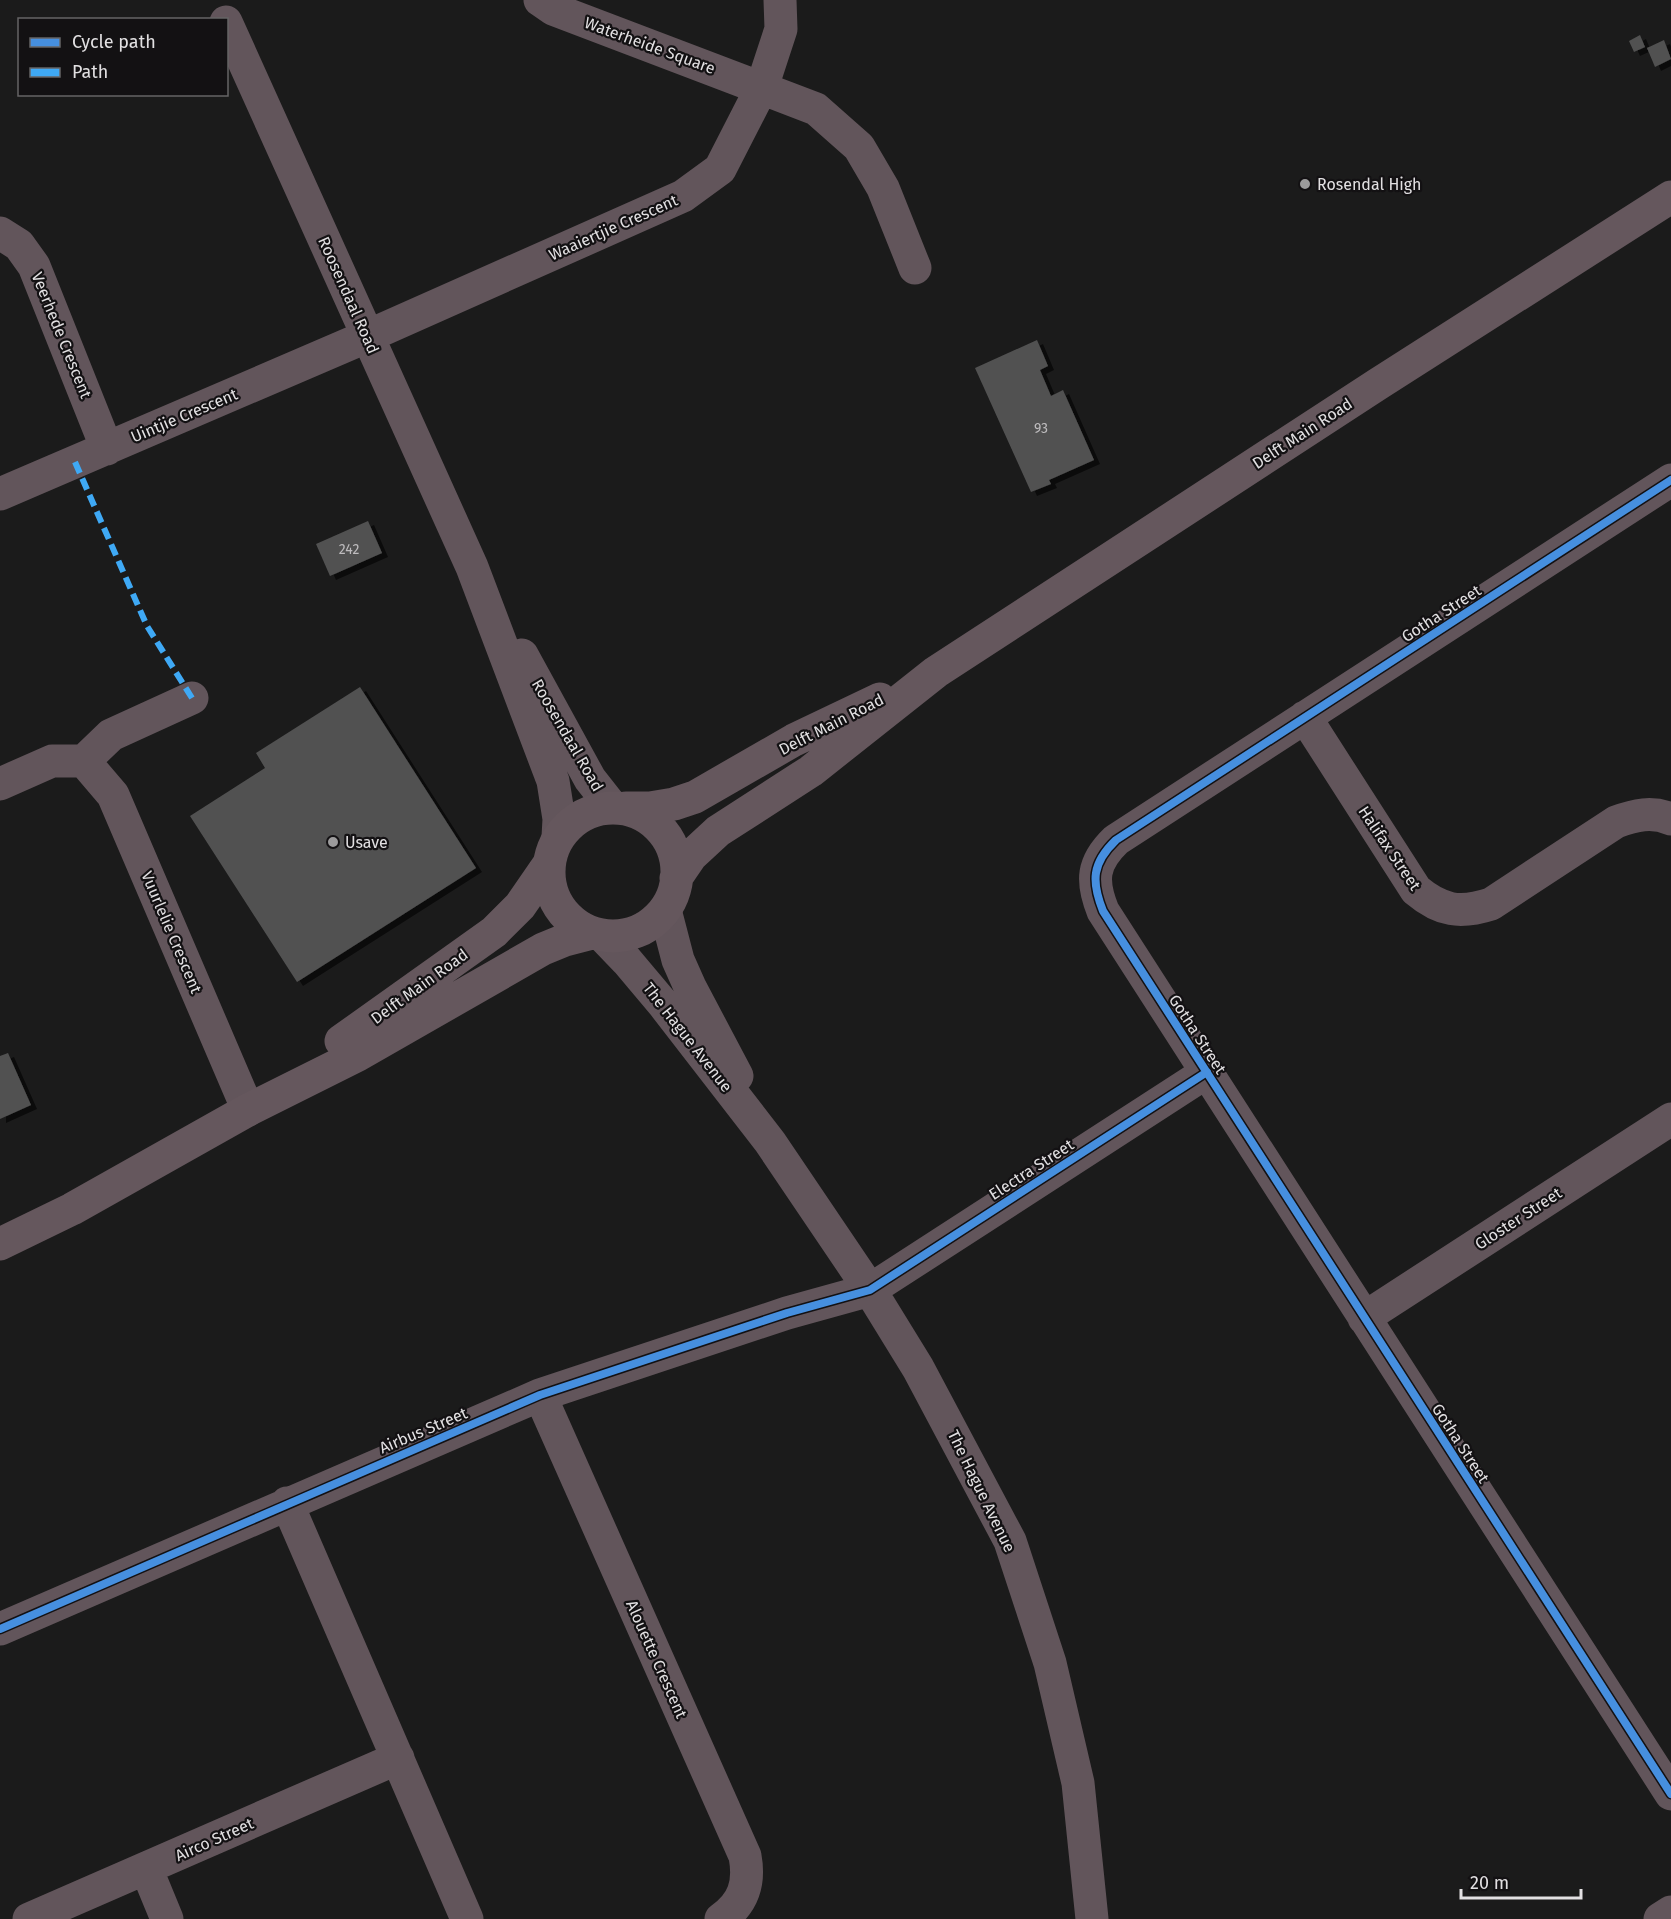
<svg xmlns="http://www.w3.org/2000/svg" width="1671" height="1919" font-family="'Fira Sans',sans-serif">
<style>
.building{fill:#515151;filter:url(#shadow)}
.lines{fill:none;stroke-linecap:round;stroke-linejoin:round}
.street{stroke:#62555b;stroke-width:33}
.secondary{stroke:#65575d;stroke-width:33}
.quiet{stroke:#3fa9f5;stroke-width:6;stroke-dasharray:12 6;stroke-linecap:butt}
.cycleway-casing{stroke:#131113;stroke-width:11}
.cycleway{stroke:#468fdf;stroke-width:8}
.poi-dot{fill:#9c9b9c;stroke:#131113;stroke-width:2}
.labels{text-anchor:middle;stroke-width:4.5;stroke-linejoin:round;paint-order:stroke}
.number-label{font-size:14px;fill:#bebcbe}
.street-label{font-size:16px;fill:#e2e0e2;stroke:#131113}
.poi-label{font-size:16px;fill:#e2e0e2;stroke:#131113;text-anchor:start}
</style>
<defs>
<filter id="shadow"><feDropShadow dx="6" dy="4" stdDeviation="0" flood-color="#0009"/></filter>
</defs>
<rect width="100%" height="100%" fill="#1b1b1b"/>
<path class="building" d="M 1640,35 L 1645,47 L 1634,52 L 1629,41 Z
M 1664,40 L 1671,59 L 1655,67 L 1647,48 Z
M 1037,340 L 1048,366 L 1040,370 L 1051,396 L 1063,390 L 1094,460 L 1049,480 L 1051,484 L 1031,492 L 975,368 Z
M 368,521 L 382,553 L 330,576 L 316,544 Z
M 360,687 L 476,868 L 297,982 L 190,816 L 265,768 L 256,753 Z
M 8,1053 L 31,1105 L 0,1119 L 0,1056 Z"/>
<g class="lines">
<path class="street" d="M 540,0 L 553,9 L 816,109 L 859,147 L 883,188 L 915,268
M 226,22 L 472,567 L 553,781 L 559,819 L 558,837
M 0,233 L 19,245 L 34,266 L 107,449
M 1671,480 L 1116,840 C 1092,863 1091,881 1103,911 L 1671,1794
M 0,494 L 368,336 L 683,196 L 720,169 L 762,87 L 781,29 L 780,0
M 522,655 L 590,779 L 612,807
M 1305,717 L 1416,890 C 1441,911 1460,914 1491,904 L 1616,822 C 1635,815 1652,811 1671,819
M 84,761 L 113,795 L 248,1110
M 0,784 L 52,761 L 84,761 L 111,735 L 192,698
M 665,910 L 678,960 L 690,987 L 737,1076
M 603,936 L 627,961 L 664,1005 L 770,1142 L 870,1290 L 918,1368 L 1010,1541 L 1050,1663 L 1078,1783 L 1092,1919
M 1364,1318 L 1671,1119
M 540,1395 L 745,1856 C 750,1883 744,1903 721,1919
M 287,1503 L 467,1919
M 0,1629 L 540,1395 L 787,1313 L 870,1290 L 1207,1072
M 146,1868 L 167,1919
M 29,1919 L 398,1758
M 1660,1919 L 1671,1912"/>
<path class="secondary" d="M549 872a64 64 0 1 1 128 0a64 64 0 1 1-128 0Z
M 626,808 L 650,808 L 674,804 L 695,797 L 794,740 L 880,699
M 676,878 L 691,856 L 718,831 L 811,771 L 936,672 L 1378,384 L 1671,197
M 341,1041 L 494,932 L 520,906 L 549,864
M 0,1244 L 72,1209 L 248,1110 L 358,1055 L 543,949 L 565,940 L 592,933"/>
<path class="quiet" d="M 75,462 L 147,626 L 192,698"/>
<defs>
<path id="cycleway" d="M 1671,480 L 1116,840 C 1092,863 1091,881 1103,911 L 1671,1794
M 0,1629 L 540,1395 L 787,1313 L 870,1290 L 1207,1072"/>
</defs>
<use href="#cycleway" class="cycleway-casing"/>
<use href="#cycleway" class="cycleway"/>
</g>
<g class="poi-dot">
<circle cx="1305" cy="184" r="6"/>
<circle cx="333" cy="842" r="6"/>
</g>
<g class="labels">
<g class="number-label">
<text x="1041" y="433">93</text>
<text x="349" y="554">242</text>
</g>
<g class="street-label">
<text transform="translate(650 45) rotate(20)" y="6">Waterheide Square</text>
<text transform="translate(613 227) rotate(-24)" y="6">Waaiertjie Crescent</text>
<text transform="translate(349 295) rotate(66)" y="6">Roosendaal Road</text>
<text transform="translate(62 335) rotate(68)" y="6">Veerhede Crescent</text>
<text transform="translate(184 415) rotate(-23)" y="6">Uintjie Crescent</text>
<text transform="translate(1302 433) rotate(-33)" y="6">Delft Main Road</text>
<text transform="translate(1441 613) rotate(-33)" y="6">Gotha Street</text>
<text transform="translate(831 724) rotate(-27)" y="6">Delft Main Road</text>
<text transform="translate(568 735) rotate(60)" y="6">Roosendaal Road</text>
<text transform="translate(1390 848) rotate(56)" y="6">Halifax Street</text>
<text transform="translate(172 932) rotate(67)" y="6">Vuurlelie Crescent</text>
<text transform="translate(419 986) rotate(-36)" y="6">Delft Main Road</text>
<text transform="translate(1198 1034) rotate(57)" y="6">Gotha Street</text>
<text transform="translate(688 1037) rotate(52)" y="6">The Hague Avenue</text>
<text transform="translate(1031 1169) rotate(-33)" y="6">Electra Street</text>
<text transform="translate(1518 1218) rotate(-33)" y="6">Gloster Street</text>
<text transform="translate(423 1430) rotate(-23)" y="6">Airbus Street</text>
<text transform="translate(1461 1443) rotate(57)" y="6">Gotha Street</text>
<text transform="translate(982 1491) rotate(64)" y="6">The Hague Avenue</text>
<text transform="translate(657 1659) rotate(66)" y="6">Alouette Crescent</text>
<text transform="translate(214 1839) rotate(-24)" y="6">Airco Street</text>
</g>
<g class="poi-label">
<text x="1317" y="190">Rosendal High</text>
<text x="345" y="848">Usave</text>
</g>
</g>
<rect x="18" y="18" width="210" height="78" fill="#131113" stroke="#666466" stroke-width="1.5"/>
<rect x="30" y="38" width="30" height="9" fill="#468fdf" stroke="#666466" stroke-width="1.5"/>
<text x="72" y="48" font-size="18" fill="#e2e0e2">Cycle path</text>
<rect x="30" y="68" width="30" height="9" fill="#3fa9f5" stroke="#666466" stroke-width="1.5"/>
<text x="72" y="78" font-size="18" fill="#e2e0e2">Path</text>
<path d="M1461 1889v9h120v-9" fill="none" stroke="#e2e0e2" stroke-width="3"/>
<text x="1470" y="1889" font-size="18" fill="#e2e0e2" stroke="#131113" stroke-width="4.5" paint-order="stroke">20 m</text>
</svg>
